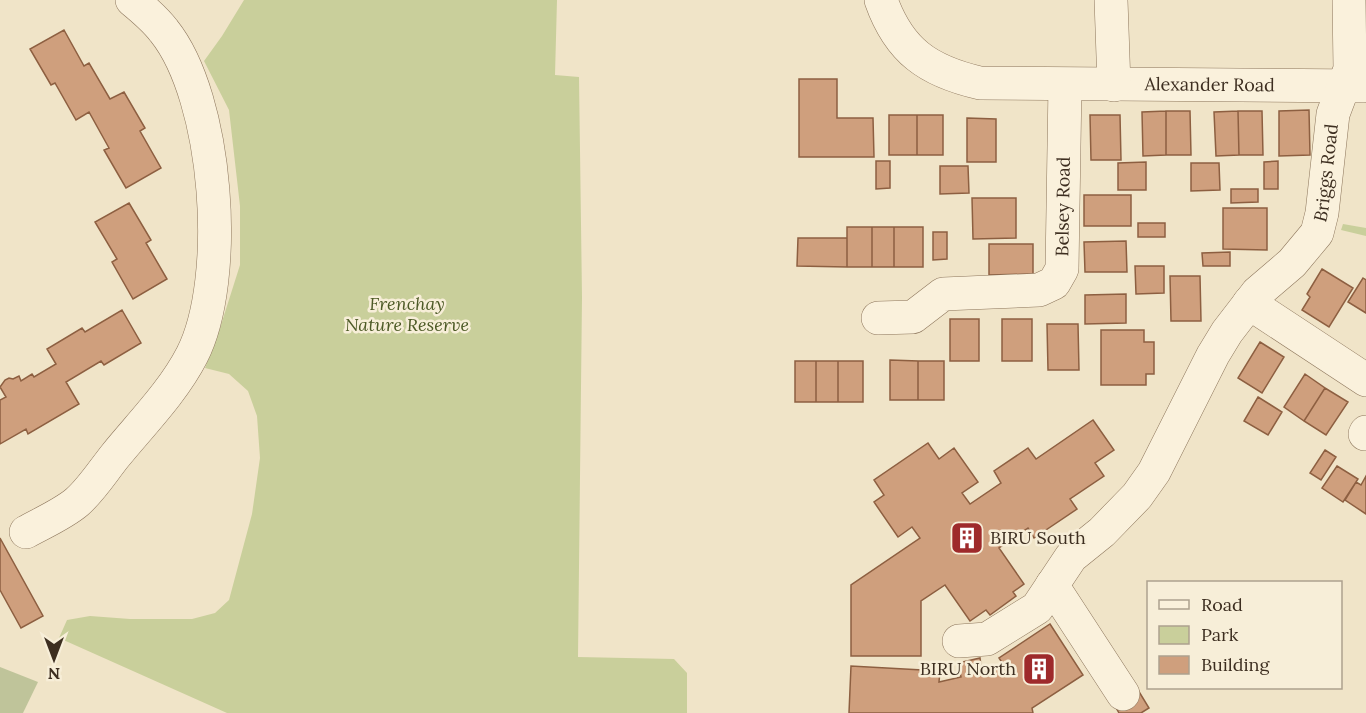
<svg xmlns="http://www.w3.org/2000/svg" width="1366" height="713" font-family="Lora,serif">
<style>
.green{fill:#c9cf9b}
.cemetery{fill:#bfc49a}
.building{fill:#cf9f7d;stroke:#8d5f41;stroke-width:1.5}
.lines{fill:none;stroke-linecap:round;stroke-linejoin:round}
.minor-casing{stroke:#8d765c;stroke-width:34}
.minor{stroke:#faf1dc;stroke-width:33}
.labels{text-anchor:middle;stroke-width:5;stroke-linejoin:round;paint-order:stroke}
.street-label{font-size:18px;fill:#3d2e20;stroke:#f7eed8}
.park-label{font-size:18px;font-style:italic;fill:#4d5a26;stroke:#f7eed8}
.poi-label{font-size:18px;fill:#3d2e20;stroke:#f7eed8;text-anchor:start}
</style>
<rect width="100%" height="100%" fill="#f0e4c8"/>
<path class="green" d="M 244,0 L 557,0 L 555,75 L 579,77 L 582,297 L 578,657 L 674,659 L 687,673 L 687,713 L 227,713 L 59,638 L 67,620 L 90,616 L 130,619 L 192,619 L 215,613 L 229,600 L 252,514 L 260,458 L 257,416 L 248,391 L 229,374 L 205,368 L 220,328 L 240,265 L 240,206 L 229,110 L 204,61 L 222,36 Z
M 1343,224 L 1366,228 L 1366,236 L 1341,230 Z"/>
<path class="cemetery" d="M 0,667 L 38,682 L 23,713 L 0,713 Z"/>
<path class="building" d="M 64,30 L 84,66 L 89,63 L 110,99 L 124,92 L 145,128 L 140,131 L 161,168 L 126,188 L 104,150 L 109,148 L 89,112 L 76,120 L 55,83 L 51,85 L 30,49 Z
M 799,79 L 837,79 L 837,118 L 873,118 L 874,157 L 799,157 Z
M 1309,110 L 1310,155 L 1279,156 L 1279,111 Z
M 1166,111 L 1190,111 L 1191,155 L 1166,155 Z
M 1166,111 L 1166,155 L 1143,156 L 1142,112 Z
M 1238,111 L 1262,111 L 1263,155 L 1239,155 Z
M 1238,111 L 1239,155 L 1216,156 L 1214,112 Z
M 889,115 L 917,115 L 917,155 L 889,155 Z
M 917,115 L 943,115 L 943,155 L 917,155 Z
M 1090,115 L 1120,115 L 1121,160 L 1091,160 Z
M 967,118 L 996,119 L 996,162 L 967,162 Z
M 876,161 L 890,161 L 890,188 L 876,189 Z
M 1278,161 L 1278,189 L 1264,189 L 1264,162 Z
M 1146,162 L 1146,190 L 1118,190 L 1118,163 Z
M 1191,163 L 1219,163 L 1220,190 L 1191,191 Z
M 940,166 L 968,166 L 969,193 L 940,194 Z
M 1231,189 L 1258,189 L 1258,202 L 1231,203 Z
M 1084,195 L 1131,195 L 1131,226 L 1084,226 Z
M 972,198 L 1016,198 L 1016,238 L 973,239 Z
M 129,203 L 151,240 L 146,243 L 167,279 L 133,299 L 112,262 L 117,259 L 95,222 Z
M 1223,208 L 1267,208 L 1267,250 L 1223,249 Z
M 1138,223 L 1165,223 L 1165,237 L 1138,237 Z
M 847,227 L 872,227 L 872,267 L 847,267 Z
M 872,227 L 894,227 L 894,267 L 872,267 Z
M 894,227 L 923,227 L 923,267 L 894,267 Z
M 933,232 L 947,232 L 947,259 L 933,260 Z
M 798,238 L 847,238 L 847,267 L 797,266 Z
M 1126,241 L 1127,272 L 1085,272 L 1084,242 Z
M 989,244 L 1033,244 L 1033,274 L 989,275 Z
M 1230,252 L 1230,266 L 1203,266 L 1202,253 Z
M 1135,266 L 1164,266 L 1164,293 L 1136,294 Z
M 1322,269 L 1353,288 L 1329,327 L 1302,310 L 1310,297 L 1307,294 Z
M 1170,276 L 1200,276 L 1201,321 L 1171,321 Z
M 1363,278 L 1366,280 L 1366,313 L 1348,302 Z
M 1126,294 L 1126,323 L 1085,324 L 1085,295 Z
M 122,310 L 141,343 L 104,365 L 101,361 L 66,382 L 79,404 L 28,434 L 26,429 L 0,444 L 0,400 L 6,397 L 0,387 L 5,380 L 9,378 L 13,379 L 19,376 L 21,381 L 32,374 L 34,377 L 56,364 L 47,349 L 82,328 L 85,332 Z
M 950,319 L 979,319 L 979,361 L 950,361 Z
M 1002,319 L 1032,319 L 1032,361 L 1002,361 Z
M 1047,324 L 1078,324 L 1079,370 L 1048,370 Z
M 1101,330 L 1144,330 L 1144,342 L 1154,342 L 1154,374 L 1146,374 L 1146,385 L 1101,385 Z
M 1260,342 L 1284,357 L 1262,393 L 1238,378 Z
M 890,360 L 918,361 L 918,400 L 890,400 Z
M 795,361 L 816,361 L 816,402 L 795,402 Z
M 816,361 L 838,361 L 838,402 L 816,402 Z
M 838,361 L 863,361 L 863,402 L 838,402 Z
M 918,361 L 944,361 L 944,400 L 918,400 Z
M 1305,374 L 1325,388 L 1304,421 L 1284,407 Z
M 1325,388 L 1348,402 L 1326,435 L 1304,421 Z
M 1258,397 L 1282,412 L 1268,435 L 1244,421 Z
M 1093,420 L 1114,450 L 1095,463 L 1104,476 L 1070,499 L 1077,509 L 1034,538 L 1028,528 L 999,548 L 1024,584 L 1013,592 L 1016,596 L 990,615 L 986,610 L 970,621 L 945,585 L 921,601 L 921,656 L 851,656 L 851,585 L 920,538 L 912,527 L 898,537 L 874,502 L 884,495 L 874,480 L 928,443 L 939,459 L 954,448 L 978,482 L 962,493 L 970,504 L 1001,483 L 994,471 L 1028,448 L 1036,459 Z
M 1325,450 L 1336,457 L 1321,480 L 1310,473 Z
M 1337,466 L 1358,479 L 1343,502 L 1322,488 Z
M 1366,476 L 1366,514 L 1345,500 L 1356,482 L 1361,485 Z
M 0,538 L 43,616 L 21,628 L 0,590 Z
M 1050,624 L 1083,675 L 1032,708 L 1033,713 L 849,713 L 851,666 L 940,671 L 939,682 L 961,677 L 958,663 L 980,658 L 982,673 L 1005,667 L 999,658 Z
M 1138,690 L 1149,708 L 1141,713 L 1119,713 L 1114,704 Z"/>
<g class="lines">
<defs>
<g id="minor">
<path id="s1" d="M 881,0 C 899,51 928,71 980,83 L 1363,86"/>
<path d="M 1111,0 L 1114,85"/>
<path d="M 1249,303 L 1366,380"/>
<path id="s2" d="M 878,318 L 913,317 L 943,294 L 1039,290 L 1054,283 L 1062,269 L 1065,85"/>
<path d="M 1365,434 L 1366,432"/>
<path d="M 26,532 C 42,523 63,514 77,502 C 91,490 103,471 115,456 C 141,424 173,392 192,355 C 231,279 218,98 164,31 C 155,19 143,9 132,0"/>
<path d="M 1052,585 L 1123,694"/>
<path id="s3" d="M 959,641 L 987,639 L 1037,608 L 1071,557 L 1102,532 L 1137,496 L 1154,472 L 1213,355 L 1227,332 L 1257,293 L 1292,263 L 1317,233 L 1322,213 L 1333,114 L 1350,69 L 1349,0"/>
</g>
</defs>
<use href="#minor" class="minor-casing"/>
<use href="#minor" class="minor"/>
</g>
<defs>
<symbol id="building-square" viewBox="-11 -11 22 22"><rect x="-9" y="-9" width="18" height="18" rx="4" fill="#9e2a2b" stroke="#f7eed8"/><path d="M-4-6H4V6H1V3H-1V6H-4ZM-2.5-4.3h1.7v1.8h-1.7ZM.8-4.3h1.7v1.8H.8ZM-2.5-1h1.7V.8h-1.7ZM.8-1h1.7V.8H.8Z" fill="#fff"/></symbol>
</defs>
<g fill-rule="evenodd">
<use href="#building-square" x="948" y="519" width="38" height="38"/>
<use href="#building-square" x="1020" y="650" width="38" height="38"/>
</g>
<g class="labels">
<g class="street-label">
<text dy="6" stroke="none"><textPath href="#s1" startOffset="366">Alexander Road</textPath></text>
<text dy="6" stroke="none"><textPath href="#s3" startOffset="621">Briggs Road</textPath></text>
<text dy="6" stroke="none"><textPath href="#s2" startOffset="264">Belsey Road</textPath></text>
</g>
<g class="park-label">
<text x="407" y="310">Frenchay<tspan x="407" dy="21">Nature Reserve</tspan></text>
</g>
<g class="poi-label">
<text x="990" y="544">BIRU South</text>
<text x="1016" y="675" text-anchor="end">BIRU North</text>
</g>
</g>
<rect x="1147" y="581" width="195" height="108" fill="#f7eed8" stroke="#ada18e" stroke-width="1.5"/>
<rect x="1159" y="600" width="30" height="9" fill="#faf1dc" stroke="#ada18e" stroke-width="1.5"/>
<text x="1201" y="611" font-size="18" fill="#3d2e20">Road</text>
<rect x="1159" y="626" width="30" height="18" fill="#c9cf9b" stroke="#ada18e" stroke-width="1.5"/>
<text x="1201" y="641" font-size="18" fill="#3d2e20">Park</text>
<rect x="1159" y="656" width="30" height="18" fill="#cf9f7d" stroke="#ada18e" stroke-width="1.5"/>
<text x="1201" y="671" font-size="18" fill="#3d2e20">Building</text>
<g transform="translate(54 659) rotate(180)" stroke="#f7eed8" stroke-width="4.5" paint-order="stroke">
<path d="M0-4.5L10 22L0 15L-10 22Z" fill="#3d2e20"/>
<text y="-9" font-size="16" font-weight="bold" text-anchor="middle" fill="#3d2e20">N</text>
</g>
</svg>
